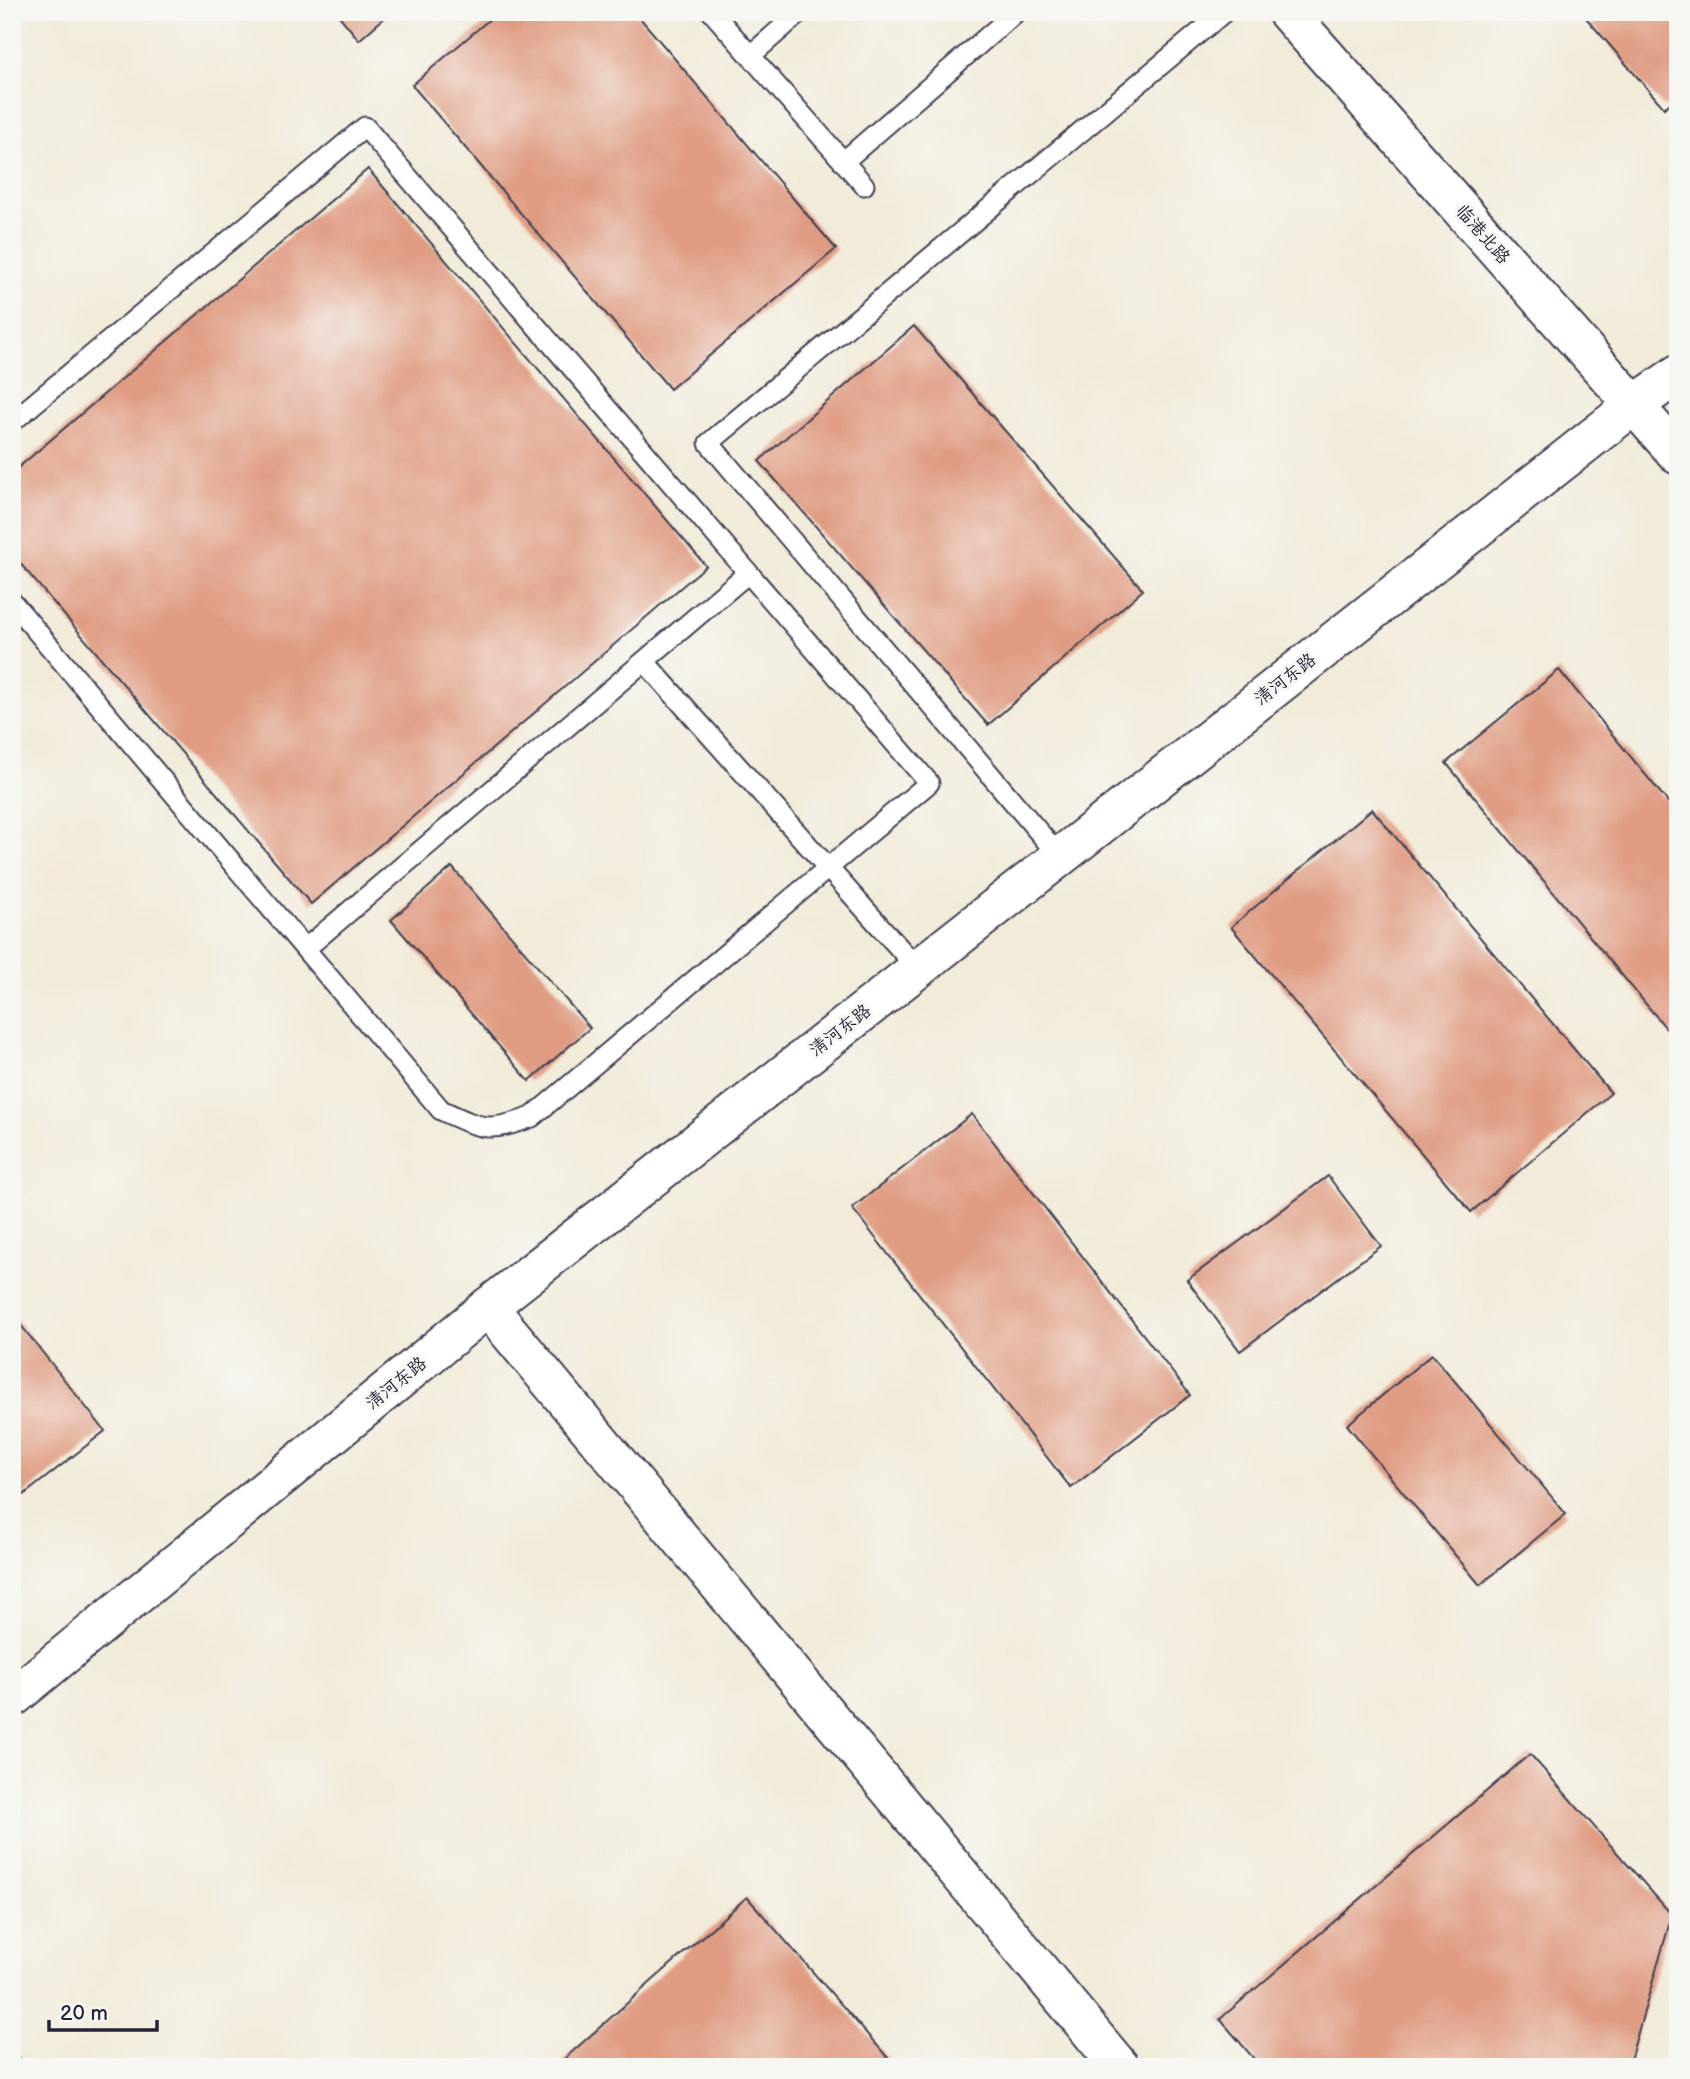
<svg xmlns="http://www.w3.org/2000/svg" width="1690" height="2079" font-family="'Balsamiq Sans','LXGW WenKai TC',sans-serif">
<style>
.building{fill:#e09c83}
.lines{fill:none;stroke-linecap:round;stroke-linejoin:round}
.service-casing{stroke:#414053;stroke-width:23}
.minor-casing{stroke:#414053;stroke-width:42}
.tertiary-casing{stroke:#414053;stroke-width:42}
.service{stroke:#fff;stroke-width:19}
.minor{stroke:#fff;stroke-width:38}
.tertiary{stroke:#fff;stroke-width:38}
.labels{text-anchor:middle;stroke-width:6;stroke-linejoin:round;paint-order:stroke}
.street-label{font-size:18px;fill:#22223b;stroke:#f6f6f2}
</style>
<rect width="100%" height="100%" fill="#f6f6f2"/>
<filter id="ink" filterUnits="userSpaceOnUse"><feTurbulence type="fractalNoise" baseFrequency=".0143" numOctaves="2"/><feDisplacementMap in="SourceGraphic" scale="14" xChannelSelector="R" yChannelSelector="G"/><feConvolveMatrix kernelMatrix="1 2 1 2 8 2 1 2 1" color-interpolation-filters="sRGB"/></filter>
<filter id="wash" filterUnits="userSpaceOnUse"><feTurbulence type="fractalNoise" baseFrequency=".00686" numOctaves="4" result="noise"/><feDisplacementMap in="SourceGraphic" scale="28" xChannelSelector="R" yChannelSelector="G"/><feGaussianBlur stdDeviation="1.57" result="paint"/><feColorMatrix in="noise" values="0 0 0 0 0 0 0 0 0 0 0 0 0 0 0 0 0 1.4 0 .05"/><feComposite in="paint" operator="in"/></filter>
<g filter="url(#wash)">
<rect width="100%" height="100%" fill="#f2ebd9"/>
<g id="blocks">
<path class="building" d="M 336,12 L 391,12 L 359,40 Z
M 498,12 L 635,12 L 836,249 L 670,389 L 412,85 Z
M 1581,12 L 1678,12 L 1678,97 L 1664,108 Z
M 368,169 L 706,566 L 311,904 L 12,554 L 12,473 Z
M 914,326 L 1143,590 L 988,725 L 759,461 Z
M 1559,670 L 1678,814 L 1678,1027 L 1670,1033 L 1446,763 Z
M 1372,809 L 1611,1093 L 1471,1212 L 1231,927 Z
M 452,867 L 590,1028 L 529,1081 L 391,920 Z
M 972,1114 L 1190,1395 L 1071,1488 L 852,1208 Z
M 1328,1176 L 1381,1246 L 1240,1351 L 1187,1280 Z
M 12,1314 L 105,1431 L 12,1504 Z
M 1432,1354 L 1566,1514 L 1480,1585 L 1347,1425 Z
M 1530,1754 L 1672,1915 L 1628,2067 L 1261,2067 L 1220,2019 Z
M 747,1897 L 896,2067 L 555,2067 Z
M 12,2049 L 27,2067 L 12,2067 Z"/>
</g>
</g>
<g filter="url(#ink)">
<use href="#blocks" fill-opacity="0" stroke="#414053" stroke-width="2"/>
<g class="lines">
<defs>
<path id="service" d="M 712,12 L 864,185
M 750,56 L 800,12
M 843,162 L 1016,12
M 12,422 L 365,127 L 929,783 L 532,1117 C 488,1133 482,1129 441,1110 L 12,602
M 644,661 L 918,969
M 1060,857 L 709,443 L 1224,12
M 305,949 L 748,573"/>
<path id="minor" d="M 488,1307 L 1120,2067"/>
<path id="tertiary" d="M 1287,12 L 1678,455
M 12,1698 L 488,1307 L 1634,405 L 1678,374"/>
</defs>
<use href="#service" class="service-casing"/>
<use href="#minor" class="minor-casing"/>
<use href="#tertiary" class="tertiary-casing"/>
<use href="#service" class="service"/>
<use href="#minor" class="minor"/>
<use href="#tertiary" class="tertiary"/>
</g>
</g>
<g class="labels">
<g class="street-label">
<text transform="translate(1483 234) rotate(49)" y="6">临港北路</text>
<text transform="translate(1285 679) rotate(-38)" y="6">清河东路</text>
<text transform="translate(840 1030) rotate(-38)" y="6">清河东路</text>
<text transform="translate(396 1383) rotate(-39)" y="6">清河东路</text>
</g>
</g>
<rect width="1690" height="2079" fill="none" stroke="#f6f6f2" stroke-width="42"/>
<path d="M49 2020v10h108v-10" fill="none" stroke="#22223b" stroke-width="3.5"/>
<text x="60" y="2020" font-size="21" fill="#22223b" stroke="#f6f6f2" stroke-width="5" paint-order="stroke">20 m</text>
</svg>
